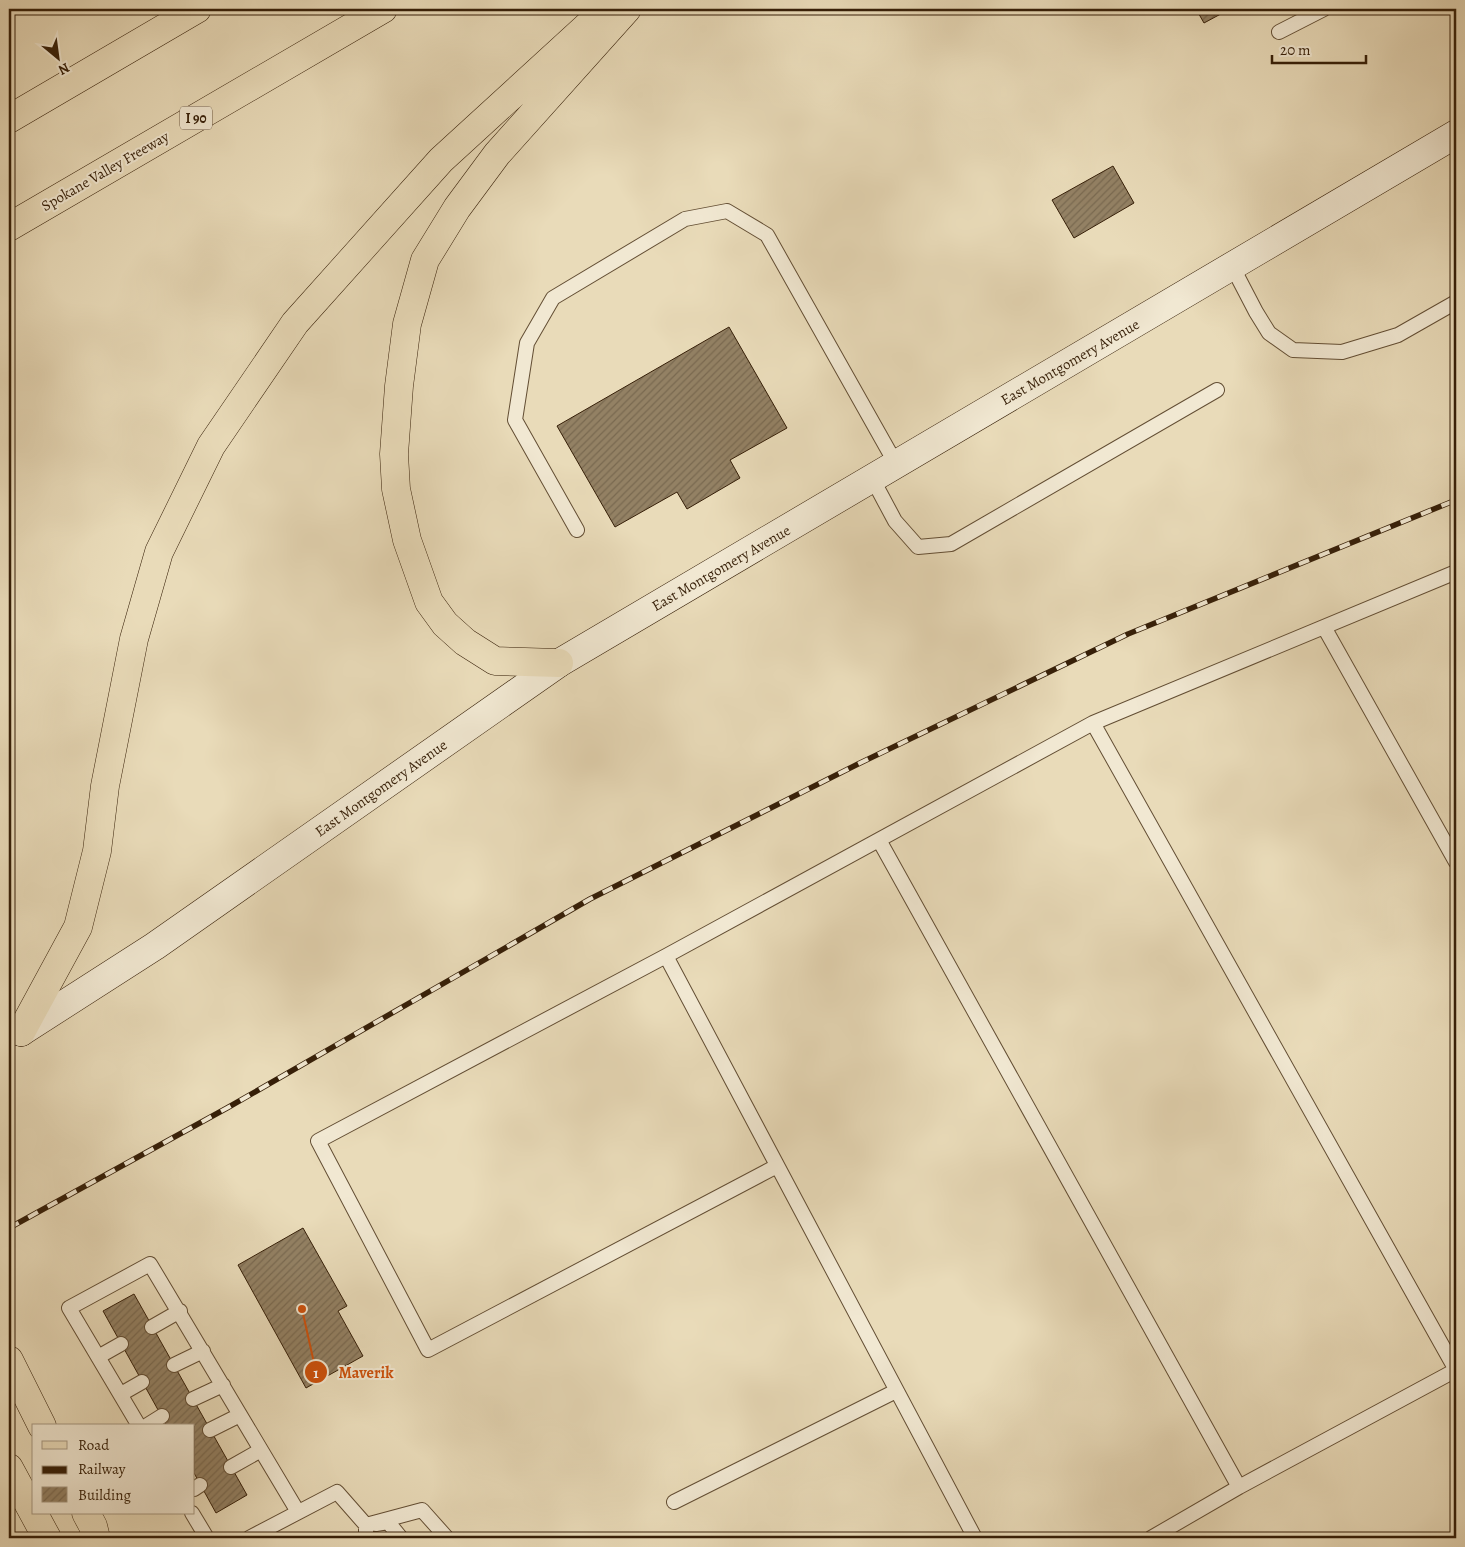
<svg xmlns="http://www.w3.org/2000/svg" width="1465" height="1547" font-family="Alegreya,serif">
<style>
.building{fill:url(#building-hatch);stroke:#361f08}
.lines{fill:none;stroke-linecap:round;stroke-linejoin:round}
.lane-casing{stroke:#634e34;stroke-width:16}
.secondary-casing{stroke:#361f08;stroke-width:29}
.primary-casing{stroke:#361f08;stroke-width:29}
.highway-casing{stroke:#361f08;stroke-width:29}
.lane{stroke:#f1e8d2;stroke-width:14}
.secondary{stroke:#f1e8d2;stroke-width:28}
.primary{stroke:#e9dbb9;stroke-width:28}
.highway{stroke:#e9dbb9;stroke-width:28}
.rail-casing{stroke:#361f08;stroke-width:5.5}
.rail{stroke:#f1e8d2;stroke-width:4;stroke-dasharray:11;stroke-linecap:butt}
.labels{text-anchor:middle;stroke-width:4;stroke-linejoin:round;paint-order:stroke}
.shield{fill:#f1e8d2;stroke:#6e5b45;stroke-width:1}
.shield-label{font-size:14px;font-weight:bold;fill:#361f08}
.street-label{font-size:15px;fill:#361f08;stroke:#f1e8d2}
.leader{fill:none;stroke:#cd500b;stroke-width:2}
.callout-dot{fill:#cd500b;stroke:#f1e8d2;stroke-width:2}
.mark-label{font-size:15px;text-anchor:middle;font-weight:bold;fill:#fff}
.callout-label{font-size:16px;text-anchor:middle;font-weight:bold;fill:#cd500b;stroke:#f1e8d2;stroke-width:4;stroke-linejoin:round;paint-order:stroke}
</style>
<defs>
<pattern id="building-hatch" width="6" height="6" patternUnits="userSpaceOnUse" patternTransform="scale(1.25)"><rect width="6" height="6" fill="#938164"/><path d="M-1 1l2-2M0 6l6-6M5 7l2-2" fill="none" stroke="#796950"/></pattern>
</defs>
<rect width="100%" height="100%" fill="#e9dbb9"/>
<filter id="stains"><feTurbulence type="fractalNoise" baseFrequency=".004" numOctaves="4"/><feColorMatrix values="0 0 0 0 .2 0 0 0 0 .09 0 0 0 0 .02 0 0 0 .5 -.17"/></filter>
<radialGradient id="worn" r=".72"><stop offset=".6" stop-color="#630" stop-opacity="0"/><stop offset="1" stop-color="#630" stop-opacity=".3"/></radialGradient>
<path class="building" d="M 1196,9 L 1230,9 L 1204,23 Z
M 1113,166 L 1134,203 L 1074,238 L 1052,200 Z
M 729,327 L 787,428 L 730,460 L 740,478 L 687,509 L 677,492 L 615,527 L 557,426 Z
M 303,1228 L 347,1306 L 338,1311 L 363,1356 L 306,1388 L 238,1265 Z
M 134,1294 L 247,1495 L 216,1513 L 194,1473 L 194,1426 L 167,1426 L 103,1311 Z"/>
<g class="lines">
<defs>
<path id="lane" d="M 1279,32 L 1324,9
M 1232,266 L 1256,312 L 1269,333 L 1293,350 L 1342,352 L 1398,335 L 1456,302
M 872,478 L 895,521 L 918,547 L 951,544 L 1217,390
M 577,530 L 515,420 L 527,343 L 553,298 L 685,219 L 727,211 L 767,235 L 896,464
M 1324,627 L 1456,862
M 1093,723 L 1456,1370
M 879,840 L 1239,1487
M 666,956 L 975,1538
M 777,1166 L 428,1350 L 318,1141 L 666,956 L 1093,723 L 1456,572
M 152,1327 L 180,1311
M 98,1357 L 121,1344
M 174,1365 L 203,1351
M 121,1394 L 142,1382
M 193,1399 L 223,1385
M 139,1426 L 69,1308 L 150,1264 L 298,1512
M 146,1426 L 162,1416
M 210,1430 L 240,1415
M 231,1467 L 261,1450
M 194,1489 L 200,1485
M 674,1502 L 896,1391
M 192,1513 L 207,1538
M 376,1524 L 388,1522 L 401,1538
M 366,1525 L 422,1510 L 447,1538
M 249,1538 L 337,1492 L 366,1525 L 366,1538
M 1151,1538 L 1239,1487 L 1456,1370"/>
<path id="secondary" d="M 21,1032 L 155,946 L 559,663 L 1456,134"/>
<path id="primary" d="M 9,1360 L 42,1426
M 9,1468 L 47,1538
M 86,1513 L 93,1526 L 96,1538"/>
<path id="highway" d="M 9,119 L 197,9
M 9,227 L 383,9
M 559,663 L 495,661 L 465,642 L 445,624 L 429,602 L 407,540 L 396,489 L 394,454 L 399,386 L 407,324 L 425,260 L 457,208 L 497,154 L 627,9
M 21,1032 L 78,927 L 97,851 L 105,786 L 134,639 L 159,552 L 211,446 L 295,323 L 441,160 L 606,9"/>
</defs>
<use href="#lane" class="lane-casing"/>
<use href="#secondary" class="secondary-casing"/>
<use href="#primary" class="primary-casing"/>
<use href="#highway" class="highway-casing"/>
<use href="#lane" class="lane"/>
<use href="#secondary" class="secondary"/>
<use href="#primary" class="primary"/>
<use href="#highway" class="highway"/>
<defs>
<path id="rail" d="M 9,1228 L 227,1108 L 590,899 L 858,764 L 1128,634 L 1456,500"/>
</defs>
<use href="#rail" class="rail-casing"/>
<use href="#rail" class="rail"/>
</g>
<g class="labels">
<rect class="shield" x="180" y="106.5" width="32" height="23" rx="4"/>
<g class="shield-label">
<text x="196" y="123">I 90</text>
</g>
<g class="street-label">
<text transform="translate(105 171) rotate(-30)" y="5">Spokane Valley Freeway</text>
<text transform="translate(1070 362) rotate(-30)" y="5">East Montgomery Avenue</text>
<text transform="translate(721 568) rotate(-30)" y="5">East Montgomery Avenue</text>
<text transform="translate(381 788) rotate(-35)" y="5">East Montgomery Avenue</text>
</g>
</g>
<path class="leader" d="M302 1309L316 1372"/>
<g class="callout-dot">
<circle cx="302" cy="1309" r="5"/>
<circle cx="316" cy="1372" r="12"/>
</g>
<g class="mark-label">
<text x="316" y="1378">1</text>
</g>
<g class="callout-label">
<text x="366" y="1378">Maverik</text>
</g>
<rect width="1465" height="1547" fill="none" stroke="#e9dbb9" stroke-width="30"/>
<rect x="10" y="10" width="1445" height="1527" fill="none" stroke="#361f08" stroke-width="2.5"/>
<rect x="15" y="15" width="1435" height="1517" fill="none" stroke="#361f08"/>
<rect x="32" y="1424" width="162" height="90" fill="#f1e8d2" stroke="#a69881"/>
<rect x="42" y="1441" width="25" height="8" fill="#e9dbb9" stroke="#a69881"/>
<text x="78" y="1450" font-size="15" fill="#361f08">Road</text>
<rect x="42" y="1466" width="25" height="8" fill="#361f08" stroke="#a69881"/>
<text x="78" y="1474" font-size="15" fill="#361f08">Railway</text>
<rect x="42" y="1487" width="25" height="15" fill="url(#building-hatch)" stroke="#a69881"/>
<text x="78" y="1500" font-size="15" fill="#361f08">Building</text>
<g transform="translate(58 58) rotate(151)" stroke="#f1e8d2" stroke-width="4" paint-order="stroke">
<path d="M0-4L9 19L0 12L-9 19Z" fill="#361f08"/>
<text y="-8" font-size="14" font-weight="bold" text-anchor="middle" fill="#361f08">N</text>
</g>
<path d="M1272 55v8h94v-8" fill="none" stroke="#361f08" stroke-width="2.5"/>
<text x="1280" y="55" font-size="15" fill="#361f08" stroke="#f1e8d2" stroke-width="4" paint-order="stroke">20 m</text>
<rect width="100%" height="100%" filter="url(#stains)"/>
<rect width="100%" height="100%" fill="url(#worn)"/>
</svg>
